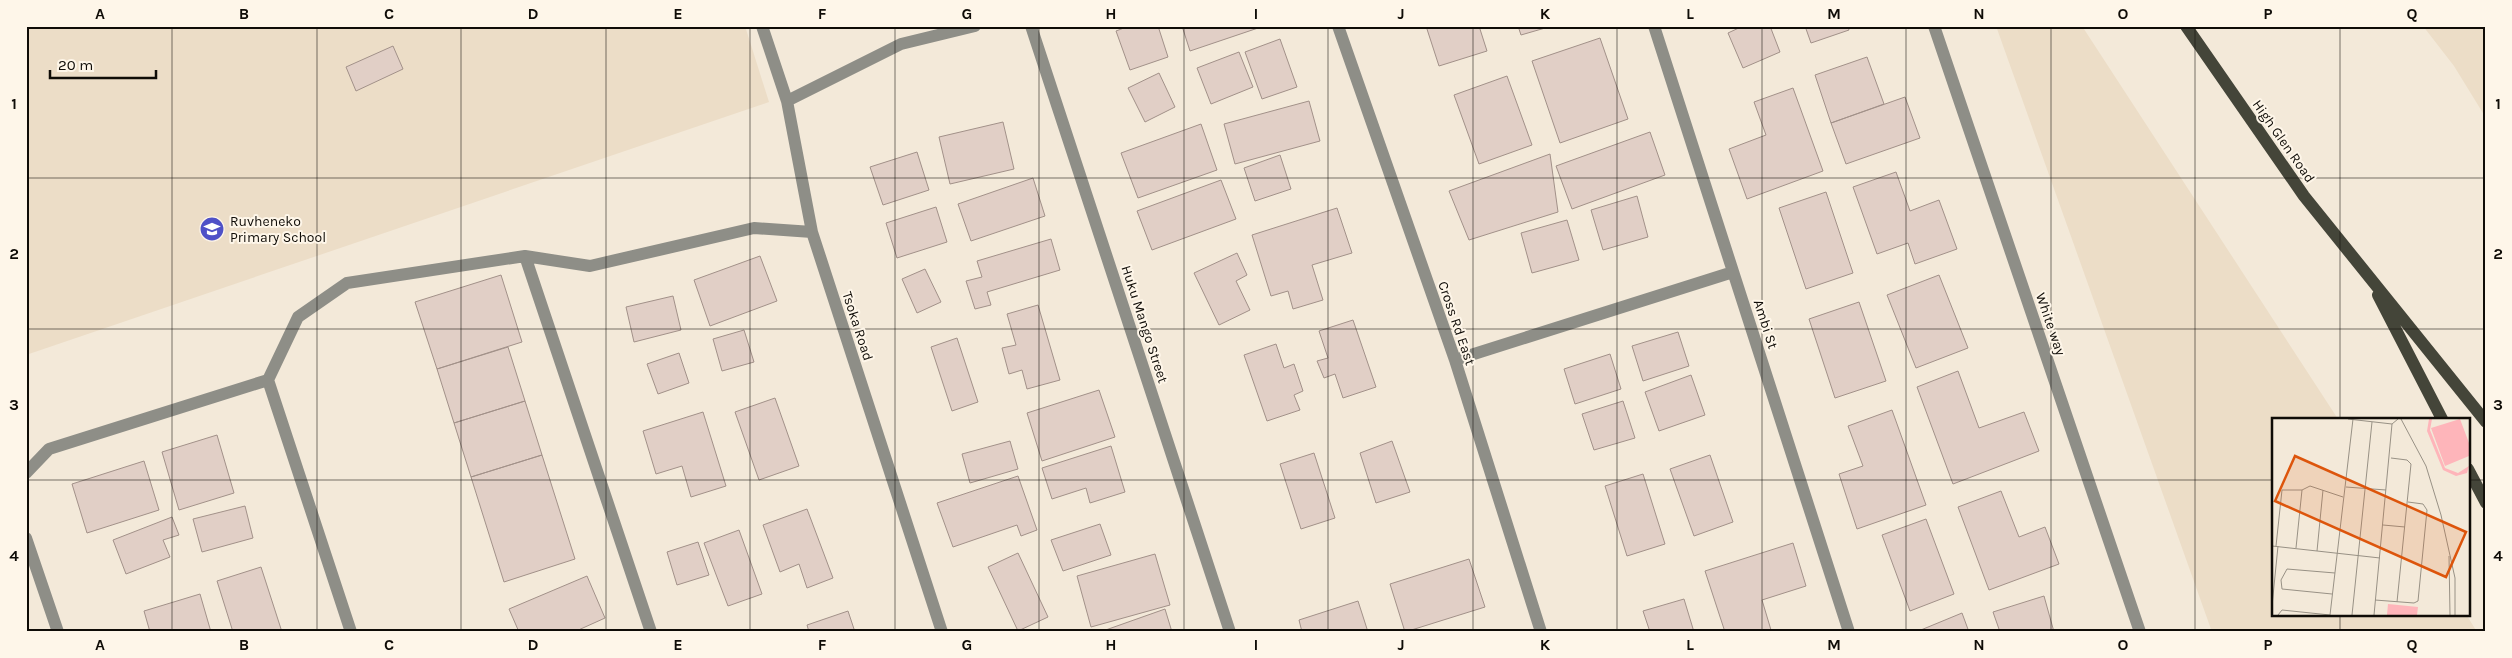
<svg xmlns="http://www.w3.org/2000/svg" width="2512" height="658" font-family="Karla,sans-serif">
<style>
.built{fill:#ecddc7}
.building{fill:#e1cfc6;stroke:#a29189}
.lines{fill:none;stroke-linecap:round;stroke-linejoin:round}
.minor{stroke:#8e8e87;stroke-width:12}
.primary{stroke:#444539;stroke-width:12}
.grid{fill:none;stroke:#0f0c07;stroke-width:1;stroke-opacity:0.55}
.labels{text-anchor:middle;stroke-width:4;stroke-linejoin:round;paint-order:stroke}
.street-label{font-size:14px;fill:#0f0c07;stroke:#fef6e9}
.poi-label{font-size:14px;fill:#0f0c07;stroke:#fef6e9;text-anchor:start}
.inset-road{fill:none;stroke:#989185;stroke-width:1}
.view{fill:#dd550c;fill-opacity:0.15;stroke:#dd550c;stroke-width:2.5}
.inset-edge{fill:none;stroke:#0f0c07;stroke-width:2.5}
.neatline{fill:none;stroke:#0f0c07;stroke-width:2}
.grid-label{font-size:16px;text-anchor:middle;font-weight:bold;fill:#0f0c07}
</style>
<rect width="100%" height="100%" fill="#f3e9d9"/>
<path class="built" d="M 26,26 L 745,26 L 769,102 L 26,355 Z
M 1996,26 L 2082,26 L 2338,419 L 2273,419 L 2273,614 L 2466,614 L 2477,632 L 2212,632 Z
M 2423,26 L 2486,26 L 2486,118 L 2454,66 Z"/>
<path class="building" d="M 1129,26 L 1158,26 L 1168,57 L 1130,70 L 1116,31 Z
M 1182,26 L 1264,26 L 1190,51 Z
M 1426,26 L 1479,26 L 1487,51 L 1439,66 Z
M 1518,26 L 1552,26 L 1521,35 Z
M 1743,26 L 1770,26 L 1780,52 L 1743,68 L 1728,33 Z
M 1805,26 L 1848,26 L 1849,30 L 1811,43 Z
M 1600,38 L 1628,119 L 1560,143 L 1532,61 Z
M 1280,39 L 1297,87 L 1262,99 L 1245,52 Z
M 393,46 L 403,69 L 356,91 L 346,67 Z
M 1239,52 L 1253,87 L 1211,104 L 1197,68 Z
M 1867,57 L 1884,104 L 1831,123 L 1815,75 Z
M 1159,73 L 1175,107 L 1145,122 L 1128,88 Z
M 1507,76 L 1532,145 L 1479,164 L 1454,95 Z
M 1793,88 L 1823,171 L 1747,199 L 1729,149 L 1766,135 L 1754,102 Z
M 1905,97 L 1920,138 L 1846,164 L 1831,123 Z
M 1309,101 L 1320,141 L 1235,164 L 1224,124 Z
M 1003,122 L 1014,169 L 950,184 L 939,137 Z
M 1201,124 L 1217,170 L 1138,198 L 1121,153 Z
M 1650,132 L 1665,175 L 1572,209 L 1556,166 Z
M 917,152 L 929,190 L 883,205 L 870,167 Z
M 1550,154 L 1558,212 L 1469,240 L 1449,191 Z
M 1280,155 L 1291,189 L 1255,201 L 1244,168 Z
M 1896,172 L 1910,211 L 1939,200 L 1957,249 L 1915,264 L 1908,243 L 1877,254 L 1853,187 Z
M 1033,178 L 1045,216 L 971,241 L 958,204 Z
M 1221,180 L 1236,219 L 1152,250 L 1137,211 Z
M 1826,192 L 1853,273 L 1806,289 L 1779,208 Z
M 1637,196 L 1648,237 L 1603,250 L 1591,210 Z
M 936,207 L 947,242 L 897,258 L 886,223 Z
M 1337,208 L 1352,253 L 1312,265 L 1323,300 L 1293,309 L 1288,291 L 1271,296 L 1252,235 Z
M 1567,220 L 1579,260 L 1532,273 L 1521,233 Z
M 1051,239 L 1060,270 L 987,292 L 991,305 L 975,309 L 966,281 L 982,277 L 977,261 Z
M 1237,253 L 1247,275 L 1236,281 L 1250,310 L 1219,325 L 1194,273 Z
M 760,256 L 777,301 L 710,326 L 694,280 Z
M 925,269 L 941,302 L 917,313 L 902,279 Z
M 501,275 L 522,342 L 437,369 L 415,302 Z
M 1939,275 L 1968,348 L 1916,368 L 1887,295 Z
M 673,296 L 681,330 L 634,342 L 626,307 Z
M 1859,302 L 1886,381 L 1835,398 L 1809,319 Z
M 1038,305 L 1060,380 L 1027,389 L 1022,370 L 1009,374 L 1002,348 L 1016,345 L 1007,314 Z
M 1353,320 L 1376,387 L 1343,398 L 1335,374 L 1324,378 L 1317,361 L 1328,358 L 1319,331 Z
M 744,330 L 754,362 L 722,371 L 713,339 Z
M 1678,332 L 1689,366 L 1643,381 L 1632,346 Z
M 957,338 L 978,402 L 952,411 L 931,347 Z
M 1276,344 L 1284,368 L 1294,364 L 1303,391 L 1294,395 L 1300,410 L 1267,421 L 1244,355 Z
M 508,347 L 525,401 L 454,423 L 437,369 Z
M 679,353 L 689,383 L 658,394 L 647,364 Z
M 1610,354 L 1621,389 L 1575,404 L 1564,369 Z
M 1958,371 L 1979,428 L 2024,412 L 2039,451 L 1953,484 L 1917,387 Z
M 1691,375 L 1705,415 L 1659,431 L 1645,392 Z
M 1099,390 L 1115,437 L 1042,461 L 1027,413 Z
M 775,398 L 799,466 L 759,480 L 735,412 Z
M 525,401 L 542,455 L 471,477 L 454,423 Z
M 1623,401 L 1635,438 L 1594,450 L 1582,414 Z
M 1892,410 L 1926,505 L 1857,529 L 1839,474 L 1863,466 L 1848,426 Z
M 703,412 L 726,486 L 691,497 L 682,466 L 656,474 L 643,431 Z
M 217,435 L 234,493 L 179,510 L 162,452 Z
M 1010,441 L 1018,469 L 970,483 L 962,454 Z
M 1392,441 L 1410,492 L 1376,503 L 1360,453 Z
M 1111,446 L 1125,492 L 1090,503 L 1086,488 L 1052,499 L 1042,468 Z
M 1314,453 L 1335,518 L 1301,529 L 1280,464 Z
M 542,455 L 575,559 L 504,582 L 471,477 Z
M 1710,455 L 1733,522 L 1694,536 L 1670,469 Z
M 144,461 L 159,510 L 87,533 L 72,484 Z
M 1643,474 L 1665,544 L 1627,556 L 1605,486 Z
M 1018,476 L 1037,530 L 1021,536 L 1017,525 L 953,547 L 937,503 Z
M 2001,491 L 2019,537 L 2045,527 L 2059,564 L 1989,590 L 1958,507 Z
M 245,506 L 253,538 L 202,552 L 193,519 Z
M 807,509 L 833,578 L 807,588 L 799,564 L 780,572 L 763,525 Z
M 172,517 L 179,535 L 163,540 L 170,557 L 126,574 L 113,540 Z
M 1926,519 L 1954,594 L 1910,611 L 1882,535 Z
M 1100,524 L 1111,555 L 1063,571 L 1051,540 Z
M 739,530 L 762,594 L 728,606 L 704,543 Z
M 698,542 L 709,575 L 677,585 L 667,552 Z
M 1793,543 L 1806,586 L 1762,600 L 1771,630 L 1725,632 L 1705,571 Z
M 1018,553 L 1048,617 L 1018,631 L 988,567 Z
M 1155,554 L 1170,605 L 1091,627 L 1077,576 Z
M 1469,559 L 1485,607 L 1405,632 L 1390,584 Z
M 261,567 L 282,632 L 233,632 L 217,581 Z
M 587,576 L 605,618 L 574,632 L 519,632 L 509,609 Z
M 200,594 L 211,632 L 150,632 L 144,611 Z
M 2044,596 L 2054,632 L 2000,632 L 1993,612 Z
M 1684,599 L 1694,632 L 1650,632 L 1643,611 Z
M 1358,601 L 1368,632 L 1302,632 L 1299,620 Z
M 1165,609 L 1172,632 L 1100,632 Z
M 848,611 L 855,632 L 809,632 L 807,625 Z
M 1962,613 L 1969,632 L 1916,632 Z"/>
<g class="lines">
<path class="minor" d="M 762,26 L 787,101 L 812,232 L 942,632
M 1031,26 L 1230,632
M 1338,26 L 1455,360 L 1541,632
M 1654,26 L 1849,632
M 1934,26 L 2140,632
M 787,101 L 901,44 L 975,26
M 525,256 L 651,632
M 1455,360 L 1733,272
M 26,473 L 49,449 L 268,380
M 26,538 L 58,632
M 351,632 L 268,380 L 298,317 L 347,283 L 525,256 L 590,266 L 754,228 L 812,232"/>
<path class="primary" d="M 2186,26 L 2304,196 L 2486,422
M 2378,295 L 2442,419
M 2468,469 L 2486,503"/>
</g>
<path class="grid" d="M 172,26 L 172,632M 317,26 L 317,632M 461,26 L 461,632M 606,26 L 606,632M 750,26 L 750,632M 895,26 L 895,632M 1039,26 L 1039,632M 1184,26 L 1184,632M 1328,26 L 1328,632M 1473,26 L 1473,632M 1617,26 L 1617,632M 1762,26 L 1762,632M 1906,26 L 1906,632M 2051,26 L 2051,632M 2195,26 L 2195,632M 2340,26 L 2340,419M 26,178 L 2486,178M 26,329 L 2486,329M 26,480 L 2273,480M 2468,480 L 2486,480M 2340,614 L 2340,632"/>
<defs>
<symbol id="school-disc" viewBox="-11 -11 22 22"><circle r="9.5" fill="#4f51c7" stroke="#fef6e9"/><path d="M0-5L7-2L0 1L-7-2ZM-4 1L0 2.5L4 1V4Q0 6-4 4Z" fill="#fff"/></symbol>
</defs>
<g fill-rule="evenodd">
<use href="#school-disc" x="198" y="215" width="28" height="28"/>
</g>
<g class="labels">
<g class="street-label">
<text transform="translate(2284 141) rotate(55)" y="5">High Glen Road</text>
<text transform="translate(1457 323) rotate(71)" y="5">Cross Rd East</text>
<text transform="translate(1145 324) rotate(72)" y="5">Huku Mango Street</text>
<text transform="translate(1766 324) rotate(72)" y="5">Ambi St</text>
<text transform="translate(2051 324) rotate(71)" y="5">White way</text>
<text transform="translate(858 326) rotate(72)" y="5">Tsoka Road</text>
</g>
<g class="poi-label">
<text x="230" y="226">Ruvheneko<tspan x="230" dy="16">Primary School</tspan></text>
</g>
</g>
<g transform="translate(2272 418)">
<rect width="198" height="198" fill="#f3e9d9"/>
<path d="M 157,1 L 160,1 L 158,12 L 173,50 L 186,55 L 197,48 L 195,55 L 184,58 L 171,52 L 155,13 ZM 188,1 L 197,25 L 197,38 L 173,48 L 159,10 ZM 116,186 L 146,189 L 145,197 L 115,197 Z" fill="#feb5ba"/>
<path class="inset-road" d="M 76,1 L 120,6 L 126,1M 129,1 L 154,48 L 169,97 L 183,160 L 183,197M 119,40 L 135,42 L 139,46 L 125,184M 74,69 L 114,72M 111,107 L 133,109M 0,128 L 108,140M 4,128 L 10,72 L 30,72 L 38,68 L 71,79M 24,130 L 30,72M 45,133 L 51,72M 177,138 L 178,197M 60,176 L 10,171 L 9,162 L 15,151 L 63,155M 103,182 L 142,185 L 146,183 L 155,92 L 151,86 L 136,84M 0,188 L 6,128M 6,197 L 10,192 L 58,197M 58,197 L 81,1M 80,197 L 100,4M 102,197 L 120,6"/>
<path class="view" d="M 23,38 L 194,114 L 174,159 L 3,83 Z"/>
<rect width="198" height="198" class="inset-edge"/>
</g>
<rect width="2512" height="658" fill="none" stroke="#fef6e9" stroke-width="55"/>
<path d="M50 70v8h106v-8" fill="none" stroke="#0f0c07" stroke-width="2.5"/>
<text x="58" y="70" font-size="15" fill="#0f0c07" stroke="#fef6e9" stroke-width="4" paint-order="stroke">20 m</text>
<rect x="28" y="28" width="2456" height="602" class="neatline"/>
<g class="grid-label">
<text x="100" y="19">A</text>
<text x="244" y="19">B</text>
<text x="389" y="19">C</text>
<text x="533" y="19">D</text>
<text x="678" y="19">E</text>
<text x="822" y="19">F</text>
<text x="967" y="19">G</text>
<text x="1111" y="19">H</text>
<text x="1256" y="19">I</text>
<text x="1401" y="19">J</text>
<text x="1545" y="19">K</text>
<text x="1690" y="19">L</text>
<text x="1834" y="19">M</text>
<text x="1979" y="19">N</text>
<text x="2123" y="19">O</text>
<text x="2268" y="19">P</text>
<text x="2412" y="19">Q</text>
<text x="14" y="109">1</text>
<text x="2498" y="109">1</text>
<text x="14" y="259">2</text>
<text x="2498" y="259">2</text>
<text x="14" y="410">3</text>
<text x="2498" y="410">3</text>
<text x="14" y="561">4</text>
<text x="2498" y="561">4</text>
<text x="100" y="650">A</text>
<text x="244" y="650">B</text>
<text x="389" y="650">C</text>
<text x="533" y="650">D</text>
<text x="678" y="650">E</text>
<text x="822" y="650">F</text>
<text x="967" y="650">G</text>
<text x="1111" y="650">H</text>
<text x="1256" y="650">I</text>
<text x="1401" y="650">J</text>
<text x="1545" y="650">K</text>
<text x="1690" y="650">L</text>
<text x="1834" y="650">M</text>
<text x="1979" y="650">N</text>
<text x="2123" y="650">O</text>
<text x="2268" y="650">P</text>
<text x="2412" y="650">Q</text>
</g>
</svg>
